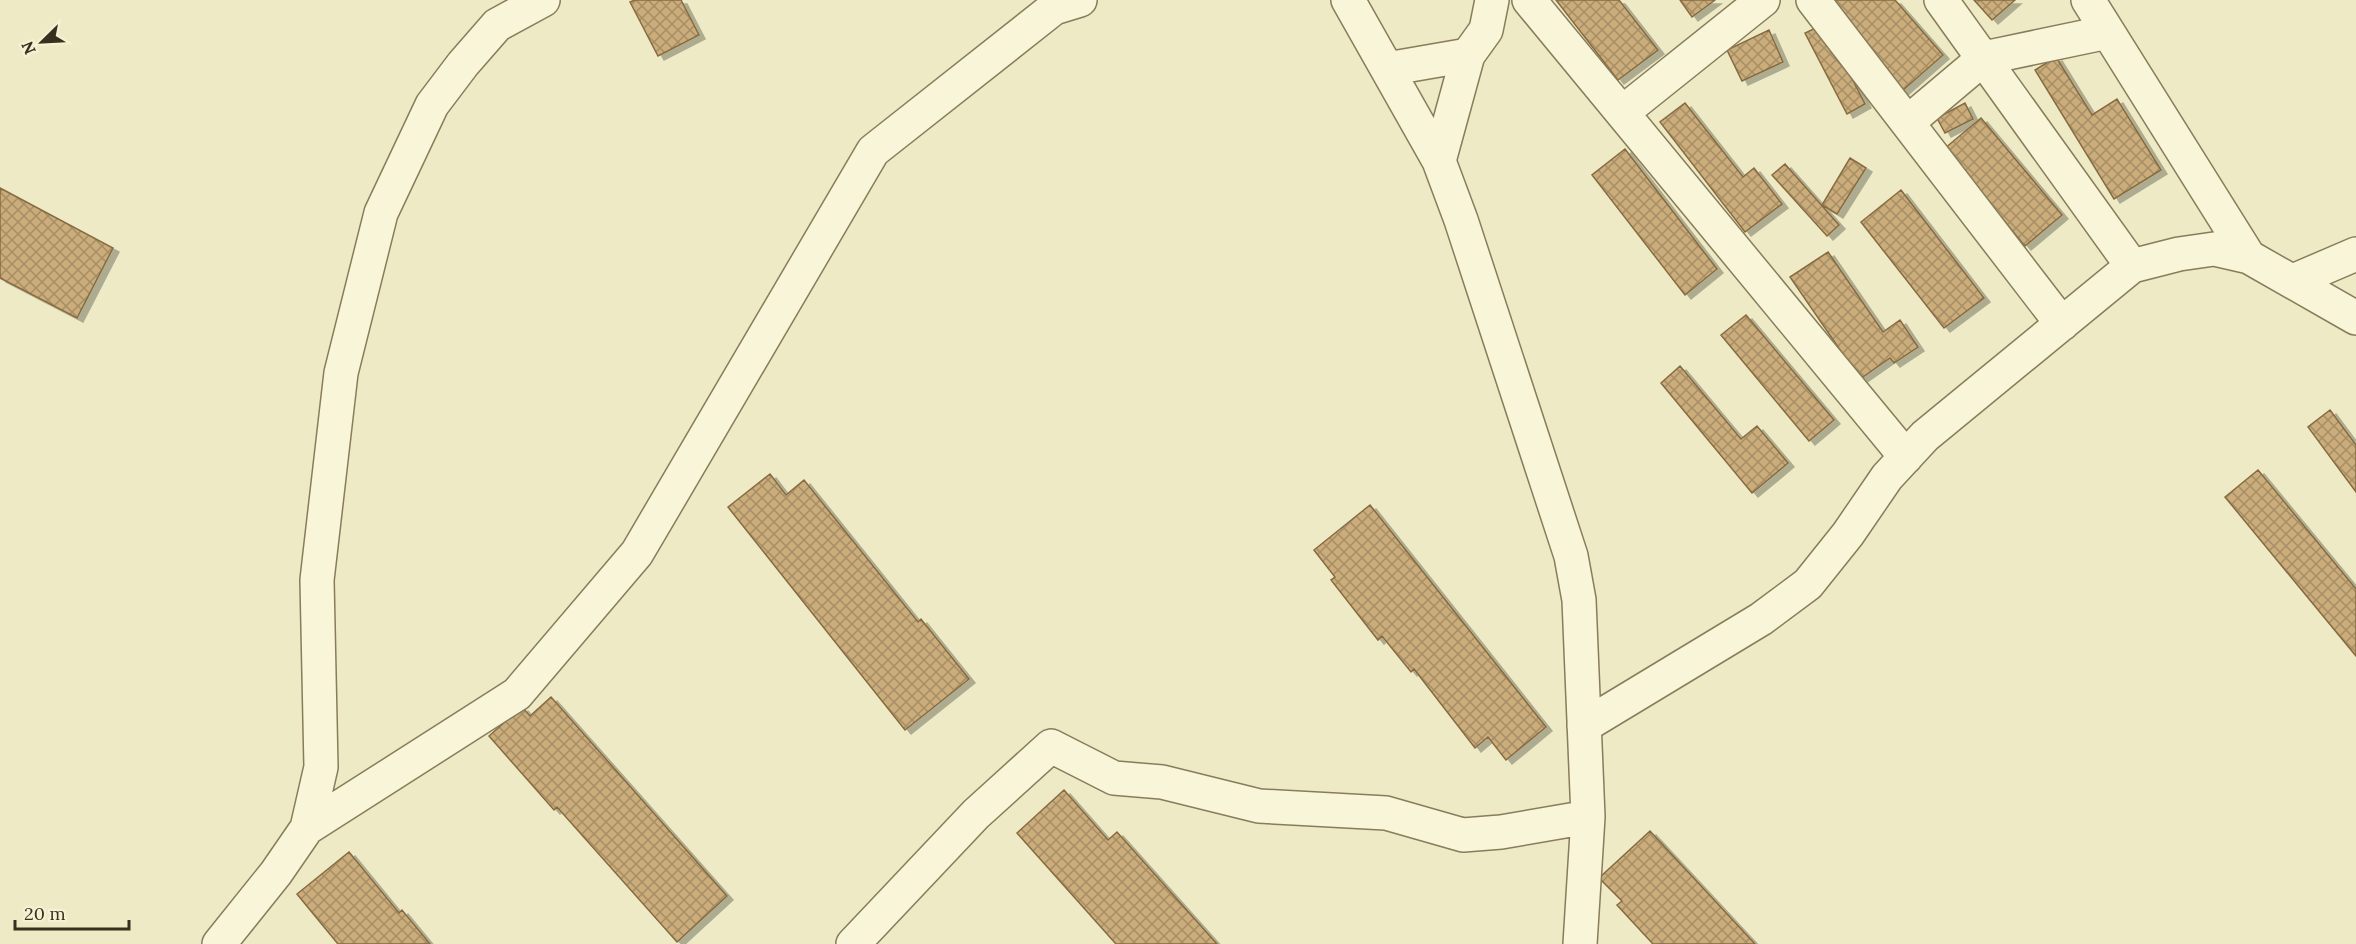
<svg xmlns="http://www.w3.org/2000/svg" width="2356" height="944" font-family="Lora,serif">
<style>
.building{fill:url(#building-cross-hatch);stroke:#876b41;stroke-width:1.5;filter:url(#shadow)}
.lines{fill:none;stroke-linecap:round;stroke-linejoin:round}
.minor-casing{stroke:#887c5b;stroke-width:36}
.minor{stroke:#f8f5d8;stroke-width:33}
</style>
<defs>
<pattern id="building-cross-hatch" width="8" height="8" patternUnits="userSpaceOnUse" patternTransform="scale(1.5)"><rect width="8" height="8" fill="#cbad7b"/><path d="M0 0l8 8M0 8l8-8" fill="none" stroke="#a68d64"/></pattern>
<filter id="shadow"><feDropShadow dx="6" dy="4" stdDeviation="0" flood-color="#0004"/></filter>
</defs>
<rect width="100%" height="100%" fill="#edeac5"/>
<path class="building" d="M 635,0 L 681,0 L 699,35 L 658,56 L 630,2 Z
M 1556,0 L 1619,0 L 1658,50 L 1618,80 Z
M 1680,0 L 1715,0 L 1692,17 Z
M 1824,0 L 1895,0 L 1943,55 L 1902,91 Z
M 1974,0 L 2015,0 L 1992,20 Z
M 1824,24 L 1865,104 L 1847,114 L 1805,33 Z
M 1769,30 L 1783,62 L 1742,81 L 1727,50 Z
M 2056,57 L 2092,115 L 2117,99 L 2161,170 L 2114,199 L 2035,70 Z
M 1685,103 L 1743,177 L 1754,168 L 1782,204 L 1745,232 L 1660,122 Z
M 1965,103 L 1973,119 L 1945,133 L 1937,118 Z
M 1981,118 L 2062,215 L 2025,246 L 1944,149 Z
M 1625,149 L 1717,269 L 1685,295 L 1592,175 Z
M 1850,158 L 1866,168 L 1837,214 L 1822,205 Z
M 1785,164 L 1839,225 L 1827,236 L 1772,175 Z
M 0,188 L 113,248 L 77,318 L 0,278 Z
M 1901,190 L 1984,298 L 1944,328 L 1861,222 Z
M 1828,252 L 1883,332 L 1900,320 L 1918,347 L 1894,363 L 1890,358 L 1860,379 L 1790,277 Z
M 1746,315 L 1834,420 L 1809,441 L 1721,335 Z
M 1680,366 L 1741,439 L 1757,426 L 1788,463 L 1752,493 L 1661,383 Z
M 2330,410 L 2356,445 L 2356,492 L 2308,427 Z
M 2258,470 L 2356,589 L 2356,656 L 2225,497 Z
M 770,474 L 786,495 L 804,480 L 918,622 L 921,619 L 969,679 L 905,730 L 728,507 Z
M 1370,505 L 1546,727 L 1506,760 L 1488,737 L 1475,748 L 1414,669 L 1411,672 L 1382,636 L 1378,640 L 1331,580 L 1335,577 L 1314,550 Z
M 551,697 L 727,896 L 677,942 L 557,807 L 554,810 L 489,736 L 522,707 L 530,716 Z
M 1064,790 L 1108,840 L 1117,832 L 1217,944 L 1116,944 L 1017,833 Z
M 1650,831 L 1755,944 L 1653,944 L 1617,905 L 1622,901 L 1599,878 Z
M 349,852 L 399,913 L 402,910 L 430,944 L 338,944 L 297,894 Z"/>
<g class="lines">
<defs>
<path id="minor" d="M 1348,0 L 1439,161 L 1461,220 L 1571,556 L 1579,600 L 1588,817 L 1580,944
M 1529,0 L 1906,457
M 1813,0 L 2062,324
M 1941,0 L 2132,266
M 2088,0 L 2249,257
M 1387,69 L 1468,55
M 1623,112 L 1763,0
M 1908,122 L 1984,58 L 2108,32
M 1439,161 L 1468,55 L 1486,30 L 1492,0
M 2293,281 L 2356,254
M 1584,726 L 1761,619 L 1808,584 L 1848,534 L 1887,477 L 1925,436 L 2132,266 L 2179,254 L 2214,249 L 2249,257 L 2356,318
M 307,828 L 517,694 L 637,553 L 873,151 L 1054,8 L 1080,0
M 219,944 L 276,873 L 307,828 L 321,767 L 317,580 L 341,373 L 381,213 L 432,105 L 463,64 L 497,25 L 543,0
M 853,944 L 976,814 L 1051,746 L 1114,778 L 1162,782 L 1259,806 L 1386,813 L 1463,835 L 1501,832 L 1588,817"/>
</defs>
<use href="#minor" class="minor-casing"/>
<use href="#minor" class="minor"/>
</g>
<g transform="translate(42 42) rotate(246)" stroke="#f5f2d4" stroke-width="4.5" paint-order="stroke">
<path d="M0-4.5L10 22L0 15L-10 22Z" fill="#38301f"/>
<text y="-9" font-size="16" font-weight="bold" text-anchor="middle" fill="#38301f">N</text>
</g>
<path d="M15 920v9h114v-9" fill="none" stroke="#38301f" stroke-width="3"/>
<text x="24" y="920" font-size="18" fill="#38301f" stroke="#f5f2d4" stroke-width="4.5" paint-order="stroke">20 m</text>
</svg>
